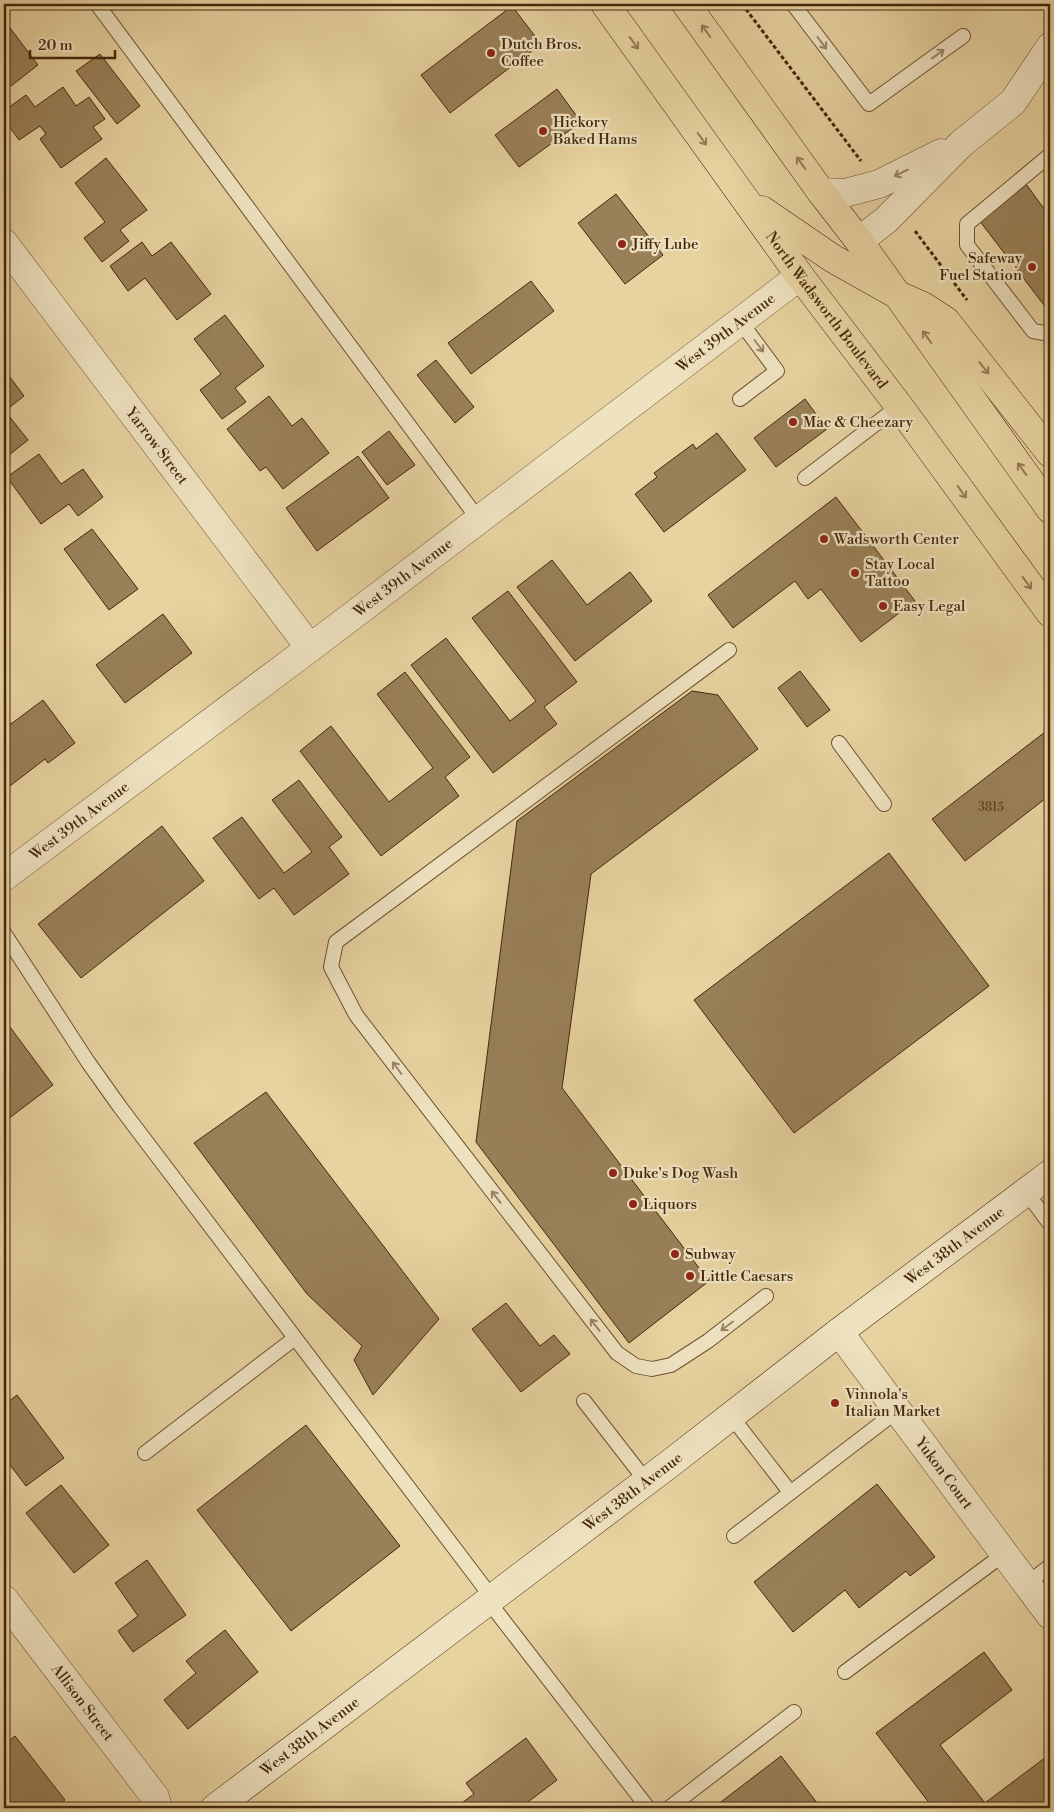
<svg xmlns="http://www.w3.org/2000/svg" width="1054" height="1812" font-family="'Libre Bodoni',serif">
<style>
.building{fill:#998058;stroke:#44270b}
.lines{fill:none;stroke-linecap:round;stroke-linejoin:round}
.lane-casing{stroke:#6d5230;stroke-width:16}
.street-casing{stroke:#6d5230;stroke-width:29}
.secondary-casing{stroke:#44270b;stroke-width:29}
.primary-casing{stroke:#44270b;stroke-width:29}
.path{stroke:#44270b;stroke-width:3;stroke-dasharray:4 2.5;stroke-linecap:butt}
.lane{stroke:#efe2c1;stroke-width:14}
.street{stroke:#efe2c1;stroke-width:28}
.secondary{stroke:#efe2c1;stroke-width:28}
.primary{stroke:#e7d3a0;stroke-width:28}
.oneway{stroke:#967d56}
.oneway2{stroke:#9a8466}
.poi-dot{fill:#8f2418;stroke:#efe2c1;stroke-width:2}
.labels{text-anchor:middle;stroke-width:4.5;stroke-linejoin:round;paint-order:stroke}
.number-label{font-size:12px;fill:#593d1e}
.poi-label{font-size:15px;fill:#44270b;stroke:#efe2c1;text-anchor:start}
.street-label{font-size:15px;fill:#44270b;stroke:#efe2c1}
</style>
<rect width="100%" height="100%" fill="#e7d3a0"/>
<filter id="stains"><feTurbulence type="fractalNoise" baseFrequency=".004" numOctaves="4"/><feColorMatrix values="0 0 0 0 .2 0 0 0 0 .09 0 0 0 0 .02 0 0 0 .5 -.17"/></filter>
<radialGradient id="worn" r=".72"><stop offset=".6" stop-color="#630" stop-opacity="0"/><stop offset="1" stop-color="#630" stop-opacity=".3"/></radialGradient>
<path class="building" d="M 512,6 L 541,44 L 450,113 L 421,75 Z
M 4,20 L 38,65 L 11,86 L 4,77 Z
M 100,54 L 140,106 L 117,124 L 76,71 Z
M 63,87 L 76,106 L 89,97 L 105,119 L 93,127 L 102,139 L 61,168 L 40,139 L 46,134 L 40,126 L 19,140 L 4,119 L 4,111 L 26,95 L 35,107 Z
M 557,89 L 581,122 L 519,167 L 495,135 Z
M 106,158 L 147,210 L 120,230 L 129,241 L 102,262 L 84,238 L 105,222 L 75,183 Z
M 1026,184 L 1050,217 L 1050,313 L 979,220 Z
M 616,194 L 663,255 L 625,284 L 578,223 Z
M 142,242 L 152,256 L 171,242 L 211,294 L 177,320 L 145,278 L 128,291 L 110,266 Z
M 531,281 L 554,311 L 471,374 L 448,343 Z
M 225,315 L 264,366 L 235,388 L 246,402 L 222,419 L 200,390 L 221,374 L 194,339 Z
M 436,360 L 474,407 L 455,423 L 417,375 Z
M 4,369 L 24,396 L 5,411 L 28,440 L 4,459 Z
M 269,396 L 292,426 L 302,418 L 329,453 L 283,489 L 266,467 L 260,471 L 227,429 Z
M 805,399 L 827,429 L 776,467 L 754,438 Z
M 389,431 L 415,465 L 387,485 L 362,452 Z
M 717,433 L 746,470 L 664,532 L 635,494 L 657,477 L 654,473 L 693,444 L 696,449 Z
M 39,454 L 61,484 L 83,469 L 103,497 L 78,516 L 69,504 L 41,524 L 7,477 Z
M 358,456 L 389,498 L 317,551 L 286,508 Z
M 836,497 L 915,601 L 861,642 L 821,589 L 808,599 L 795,581 L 733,628 L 708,595 Z
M 92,529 L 138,589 L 109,610 L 64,549 Z
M 552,560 L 587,605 L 630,572 L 652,601 L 575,661 L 517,587 Z
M 508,591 L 577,682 L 544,707 L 557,724 L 493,773 L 411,665 L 446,638 L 510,721 L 536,701 L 472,618 Z
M 163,614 L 192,653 L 125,703 L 96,665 Z
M 800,671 L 830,710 L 807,727 L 778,688 Z
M 405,672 L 470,757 L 445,777 L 459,796 L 381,856 L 300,751 L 331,726 L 389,802 L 433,768 L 377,694 Z
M 692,691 L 718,695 L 758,749 L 591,874 L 562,1088 L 709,1281 L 629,1343 L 476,1142 L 517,821 Z
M 43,700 L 75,743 L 48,763 L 45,759 L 6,789 L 4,787 L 4,715 L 11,724 Z
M 1045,732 L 1050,739 L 1050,795 L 965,861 L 932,819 Z
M 299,780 L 342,837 L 329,847 L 349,874 L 294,915 L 274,888 L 259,899 L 213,838 L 242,817 L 284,873 L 312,852 L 272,800 Z
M 162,826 L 204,881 L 81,978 L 38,924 Z
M 889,853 L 989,986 L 794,1133 L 694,1000 Z
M 4,1019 L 53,1085 L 4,1122 Z
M 266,1092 L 439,1319 L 373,1395 L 354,1360 L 362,1346 L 307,1294 L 194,1143 Z
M 506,1303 L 540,1346 L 554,1335 L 570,1354 L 521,1392 L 472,1329 Z
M 17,1395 L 64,1458 L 26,1486 L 4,1457 L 4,1405 Z
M 306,1425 L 400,1546 L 291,1631 L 197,1510 Z
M 877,1484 L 935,1557 L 910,1576 L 906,1571 L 859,1608 L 845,1590 L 793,1632 L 754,1582 Z
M 61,1485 L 109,1545 L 74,1573 L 26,1513 Z
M 147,1560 L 186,1615 L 133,1652 L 118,1631 L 138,1616 L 115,1583 Z
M 225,1630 L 258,1672 L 188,1729 L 164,1700 L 196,1673 L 186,1661 Z
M 984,1652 L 1012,1690 L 940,1745 L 985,1803 L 1050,1754 L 1050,1805 L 1045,1808 L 933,1808 L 876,1733 Z
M 15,1736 L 65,1800 L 55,1808 L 10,1808 L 4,1800 L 4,1745 Z
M 526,1738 L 557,1780 L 520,1808 L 455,1808 L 474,1794 L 466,1783 Z
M 781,1756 L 821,1808 L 713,1808 Z"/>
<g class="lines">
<defs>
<path id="lane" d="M 97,4 L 479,520
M 793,4 L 869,104 L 963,36
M 1050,155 L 967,224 L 967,245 L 1033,331 L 1050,334
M 740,399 L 777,371 L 740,321
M 805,478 L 899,406
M 729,650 L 336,942 L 331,967 L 356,1015 L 617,1353 L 636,1366 L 652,1369 L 671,1365 L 708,1341 L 766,1296
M 839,743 L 884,804
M 4,933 L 88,1062 L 120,1107 L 493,1599
M 1027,1193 L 1050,1224
M 584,1401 L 646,1481
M 731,1416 L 790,1492
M 145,1453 L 295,1338
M 734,1536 L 897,1411
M 1027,1584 L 1050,1566
M 489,1602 L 648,1808
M 845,1672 L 1004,1554
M 669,1808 L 794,1712"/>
<g id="street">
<path d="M 821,192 L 845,193 L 879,184 L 941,153"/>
<path d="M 859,241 L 886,220 L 961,144 L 1013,102 L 1050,47"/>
<path id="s1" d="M 4,243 L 310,648"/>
<path id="s2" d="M 4,877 L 310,648 L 800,276"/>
<path id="s3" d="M 839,1332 L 1050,1615"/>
<path id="s4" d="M 4,1599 L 155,1797 L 158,1808"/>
</g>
<g id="secondary">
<path id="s5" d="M 215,1808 L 672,1462 L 839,1332 L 1050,1174"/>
</g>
<g id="primary">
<path id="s6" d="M 605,4 L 800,276 L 899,406 L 1050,613"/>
<path d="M 686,4 L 821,192 L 859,241 L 1050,509"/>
<path d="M 762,210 L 832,258 L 896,294 L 923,306 L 946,321 L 1050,453"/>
</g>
</defs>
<use href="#lane" class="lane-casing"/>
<use href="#street" class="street-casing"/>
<use href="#secondary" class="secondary-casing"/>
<use href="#primary" class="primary-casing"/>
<path class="path" d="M 742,4 L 861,161
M 915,231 L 967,300"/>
<use href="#lane" class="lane"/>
<use href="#street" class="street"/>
<use href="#secondary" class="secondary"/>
<use href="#primary" class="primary"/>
</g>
<defs><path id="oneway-shaft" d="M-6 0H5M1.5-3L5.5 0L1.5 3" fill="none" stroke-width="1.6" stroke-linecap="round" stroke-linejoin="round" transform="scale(1.25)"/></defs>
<g class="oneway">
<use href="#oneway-shaft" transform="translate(706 31) rotate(-126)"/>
<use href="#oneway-shaft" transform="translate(634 43) rotate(54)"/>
<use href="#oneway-shaft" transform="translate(702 139) rotate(54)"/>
<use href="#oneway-shaft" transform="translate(801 163) rotate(-126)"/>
<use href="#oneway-shaft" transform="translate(927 337) rotate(-126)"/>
<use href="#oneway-shaft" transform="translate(984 368) rotate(51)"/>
<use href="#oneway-shaft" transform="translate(1022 469) rotate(-126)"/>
<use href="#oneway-shaft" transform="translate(962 492) rotate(54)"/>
<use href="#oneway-shaft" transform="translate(1027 583) rotate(54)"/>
</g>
<g class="oneway2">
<use href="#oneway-shaft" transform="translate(822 43) rotate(53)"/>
<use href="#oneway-shaft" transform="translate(938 54) rotate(-36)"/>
<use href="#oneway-shaft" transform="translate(901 173) rotate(154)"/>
<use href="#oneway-shaft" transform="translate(759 346) rotate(53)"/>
<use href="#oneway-shaft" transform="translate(397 1068) rotate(-127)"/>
<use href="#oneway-shaft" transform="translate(496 1197) rotate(-128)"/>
<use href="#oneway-shaft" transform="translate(595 1325) rotate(-128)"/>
<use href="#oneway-shaft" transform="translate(727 1326) rotate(143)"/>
</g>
<g class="poi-dot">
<circle cx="491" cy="53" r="5"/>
<circle cx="543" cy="131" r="5"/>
<circle cx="622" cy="244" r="5"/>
<circle cx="1032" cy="267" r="5"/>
<circle cx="793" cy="422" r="5"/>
<circle cx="824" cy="539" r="5"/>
<circle cx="855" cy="573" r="5"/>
<circle cx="883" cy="606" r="5"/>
<circle cx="613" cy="1173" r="5"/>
<circle cx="633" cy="1204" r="5"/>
<circle cx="675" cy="1254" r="5"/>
<circle cx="690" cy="1276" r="5"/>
<circle cx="835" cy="1403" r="5"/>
</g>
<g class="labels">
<g class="number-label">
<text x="991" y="811">3815</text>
</g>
<g class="poi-label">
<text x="501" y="49">Dutch Bros.<tspan x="501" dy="17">Coffee</tspan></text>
<text x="553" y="127">Hickory<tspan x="553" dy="17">Baked Hams</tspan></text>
<text x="632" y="249">Jiffy Lube</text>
<text x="1022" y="263" text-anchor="end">Safeway<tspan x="1022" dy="17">Fuel Station</tspan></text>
<text x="803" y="427">Mac &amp; Cheezary</text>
<text x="834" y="544">Wadsworth Center</text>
<text x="865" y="569">Stay Local<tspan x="865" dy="17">Tattoo</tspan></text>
<text x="893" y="611">Easy Legal</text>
<text x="623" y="1178">Duke's Dog Wash</text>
<text x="643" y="1209">Liquors</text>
<text x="685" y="1259">Subway</text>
<text x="700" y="1281">Little Caesars</text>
<text x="845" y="1399">Vinnola's<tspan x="845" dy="17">Italian Market</tspan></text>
</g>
<g class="street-label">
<text dy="5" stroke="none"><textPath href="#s6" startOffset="378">North Wadsworth Boulevard</textPath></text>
<text dy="5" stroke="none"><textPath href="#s2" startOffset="904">West 39th Avenue</textPath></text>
<text dy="5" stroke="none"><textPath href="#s1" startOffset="254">Yarrow Street</textPath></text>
<text dy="5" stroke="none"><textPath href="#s2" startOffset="499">West 39th Avenue</textPath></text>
<text dy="5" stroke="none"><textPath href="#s2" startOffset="94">West 39th Avenue</textPath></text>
<text dy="5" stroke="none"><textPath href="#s5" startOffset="929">West 38th Avenue</textPath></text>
<text dy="5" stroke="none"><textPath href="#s3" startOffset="176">Yukon Court</textPath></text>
<text dy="5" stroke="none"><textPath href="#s5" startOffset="524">West 38th Avenue</textPath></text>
<text dy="5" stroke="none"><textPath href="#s4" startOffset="130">Allison Street</textPath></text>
<text dy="5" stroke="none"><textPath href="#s5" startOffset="119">West 38th Avenue</textPath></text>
</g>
</g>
<rect width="1054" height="1812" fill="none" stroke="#e7d3a0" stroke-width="20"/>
<rect x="5" y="5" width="1044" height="1802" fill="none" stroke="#44270b" stroke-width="2.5"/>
<rect x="10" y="10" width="1034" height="1792" fill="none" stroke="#44270b"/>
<path d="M30 50v8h85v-8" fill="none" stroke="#44270b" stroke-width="2.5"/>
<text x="38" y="50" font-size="15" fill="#44270b" stroke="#efe2c1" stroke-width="4" paint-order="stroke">20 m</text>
<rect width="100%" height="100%" filter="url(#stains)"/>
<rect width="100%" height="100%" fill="url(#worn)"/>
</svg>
